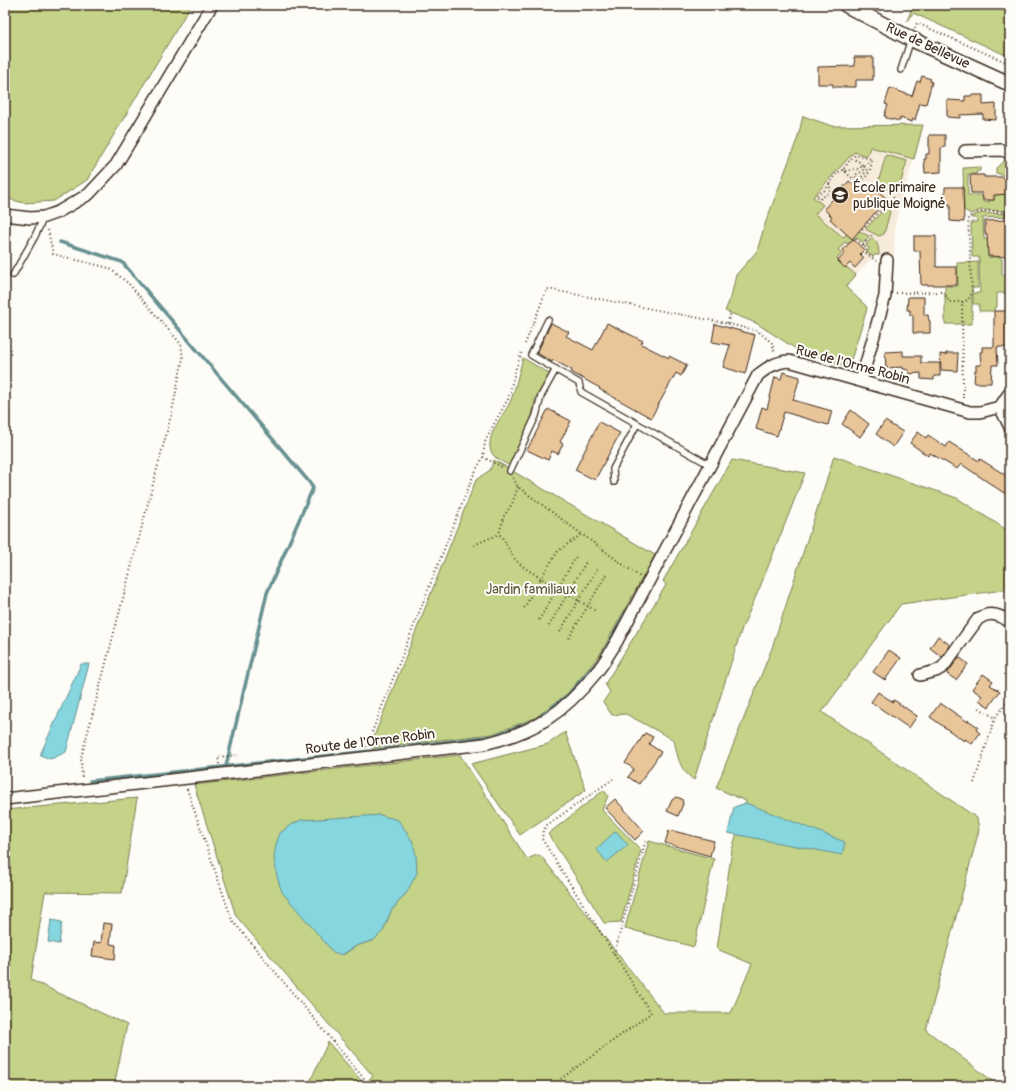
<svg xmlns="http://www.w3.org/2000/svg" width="1015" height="1091" font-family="Pangolin,sans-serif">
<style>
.built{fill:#f7ecdb}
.green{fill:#c4d388;stroke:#807e53;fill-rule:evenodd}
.water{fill:#85d6de;stroke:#679191}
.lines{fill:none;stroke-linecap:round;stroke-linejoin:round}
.stream{stroke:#679191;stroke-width:3.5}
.building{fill:#e9c59a;stroke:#3b2a1e}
.service-casing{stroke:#3b2a1e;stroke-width:8}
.minor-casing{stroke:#3b2a1e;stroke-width:14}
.tertiary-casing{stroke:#3b2a1e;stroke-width:17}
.path{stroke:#3b2a1e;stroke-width:2;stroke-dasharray:1 3;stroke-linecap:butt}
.service{stroke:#fdfcf7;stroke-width:5.5}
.minor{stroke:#fdfcf7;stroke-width:11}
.tertiary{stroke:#fdfcf7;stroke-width:14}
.labels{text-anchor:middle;stroke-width:4;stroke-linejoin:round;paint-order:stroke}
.street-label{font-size:14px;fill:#3b2a1e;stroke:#fdfcf7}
.poi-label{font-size:14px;fill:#3b2a1e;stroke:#fdfcf7;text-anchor:start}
.park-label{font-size:14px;fill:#5d5438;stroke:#fdfcf7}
</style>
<rect width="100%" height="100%" fill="#fdfcf7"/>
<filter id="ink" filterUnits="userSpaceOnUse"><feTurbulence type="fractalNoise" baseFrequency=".025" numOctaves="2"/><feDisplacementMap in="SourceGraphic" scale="8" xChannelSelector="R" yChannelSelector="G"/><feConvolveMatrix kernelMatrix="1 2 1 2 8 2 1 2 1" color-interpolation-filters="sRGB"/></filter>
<g filter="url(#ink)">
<path class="built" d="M 803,116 L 832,126 L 923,125 L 895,225 L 894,255 L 874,256 L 845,287 L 783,231 L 798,137 Z"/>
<path class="green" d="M 5,5 L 191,5 L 87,180 L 54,201 L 24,203 L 5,198 Z
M 913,5 L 1010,5 L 1010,57 L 913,13 L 907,21 Z
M 803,116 L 832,126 L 923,125 L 914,159 L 870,147 L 867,156 L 854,152 L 813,197 L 823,205 L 815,214 L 843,237 L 855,229 L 869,236 L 865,242 L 863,242 L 856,237 L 848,244 L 845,242 L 838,250 L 842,253 L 837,259 L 856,275 L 846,287 L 866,306 L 867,309 L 849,366 L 847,367 L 796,349 L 756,323 L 725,311 L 731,297 L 736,275 L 757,251 L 765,224 L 798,137 Z
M 886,155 L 907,161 L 898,192 L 877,186 Z
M 1005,160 L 1010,163 L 1010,176 L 1002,175 L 996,173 L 996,168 Z
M 980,167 L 980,171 L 977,171 L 976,174 L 968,174 L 968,195 L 982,195 L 983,202 L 989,202 L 989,200 L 994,200 L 994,195 L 1010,194 L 1010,211 L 981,210 L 971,214 L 964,210 L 963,168 Z
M 885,209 L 888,209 L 890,212 L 884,234 L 879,236 L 865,229 Z
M 981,213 L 1010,214 L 1010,217 L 983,218 L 984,239 L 990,239 L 994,251 L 988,251 L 988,257 L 999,257 L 1002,259 L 1002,275 L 1010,275 L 1010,293 L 997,293 L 997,307 L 994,308 L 994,311 L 979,311 L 979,304 L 973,304 L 973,293 L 980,293 L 979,257 L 972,257 L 971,222 L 977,222 L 976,218 L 971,218 L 972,216 Z
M 872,238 C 878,242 879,248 879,255 L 874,255 L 873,257 L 867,252 L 869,248 L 866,245 Z
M 978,262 L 978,288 L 972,288 L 972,324 L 945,324 L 945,286 L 958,286 L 957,263 Z
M 523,358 L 550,374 L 535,399 L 532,416 L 510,466 C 503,462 493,458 491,451 C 485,435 505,414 511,400 C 516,386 519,372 523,358 Z
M 834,456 L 957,498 L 1010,532 L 1010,589 L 901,604 L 822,712 L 977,818 L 979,830 L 926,1030 L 999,1086 L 308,1086 L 328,1042 L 365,1085 L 373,1076 L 236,916 L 194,785 L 460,755 L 527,859 L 537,855 L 541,856 L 664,1013 L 731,1013 L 752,964 L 717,949 L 732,850 L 746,801 L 716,788 L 772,648 L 823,491 ZM 407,892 L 391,911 L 383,931 L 374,940 L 356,946 L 343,955 Z
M 494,460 L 655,555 L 599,656 L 567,694 L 535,718 L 492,734 L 372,748 L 371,744 L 476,480 L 490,470 Z
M 732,460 L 805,473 L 760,587 L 742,628 L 694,780 C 679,769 678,758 674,740 L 626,714 L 612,715 L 603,702 L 610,692 L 605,684 L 666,585 L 663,581 Z
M 565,732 L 586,790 L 520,835 L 471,764 L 548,744 Z
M 604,790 L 608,796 L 602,810 L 641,850 L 621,922 L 604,923 L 569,866 L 548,834 Z
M 137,798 L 122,893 L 45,892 L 31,980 L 127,1025 L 114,1086 L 5,1086 L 5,810 Z
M 649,841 L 714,859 L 694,947 L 625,928 Z"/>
<path class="water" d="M 81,664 L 89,664 L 66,752 L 51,759 L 40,755 Z
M 746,803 L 845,842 L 842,855 L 728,833 L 734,807 Z
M 380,815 L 398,820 L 406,831 L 413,842 L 416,855 L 417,873 L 407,892 L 391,911 L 383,931 L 374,940 L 356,946 L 342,955 L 333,952 L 282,892 L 277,877 L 274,857 L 276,844 L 280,833 L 289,826 L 301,820 Z
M 616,831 L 628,845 L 607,862 L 596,849 Z
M 51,920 L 62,922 L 59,944 L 48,942 Z"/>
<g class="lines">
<path class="stream" d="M 60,242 L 122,262 L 310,483 L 313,488 L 267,593 L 226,766
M 604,652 L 628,608
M 90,781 L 371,751 L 493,736 L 536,720 L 568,695 L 600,659"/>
</g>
<path class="building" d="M 854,57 L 873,57 L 873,80 L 856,80 L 856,87 L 833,87 L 833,84 L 818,84 L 818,67 L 855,66 Z
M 922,76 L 931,79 L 930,81 L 932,82 L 926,104 L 920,103 L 915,120 L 913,119 L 912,122 L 900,118 L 900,121 L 886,118 L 886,116 L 884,116 L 888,105 L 885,104 L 890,88 L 912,96 L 917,81 L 920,82 Z
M 971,95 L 983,95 L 983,105 L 996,104 L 996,120 L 983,119 L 983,114 L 960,115 L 960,118 L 947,117 L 947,100 L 965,101 L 965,96 L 971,96 Z
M 929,135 L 945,135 L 945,147 L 941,148 L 941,172 L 925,173 L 924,159 L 926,159 L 926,154 L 929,154 Z
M 970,175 L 984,175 L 984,177 L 1010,177 L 1010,194 L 994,195 L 994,200 L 983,200 L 982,193 L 971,193 Z
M 849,181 L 860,191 L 867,184 L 875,191 L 877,190 L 887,199 L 852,239 L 830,219 L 832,217 L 824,209 Z
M 945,187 L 963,187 L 964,222 L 950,221 L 950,204 L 945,204 Z
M 1007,220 L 1007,239 L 1010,239 L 1010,257 L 988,256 L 987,234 L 985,234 L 985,221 Z
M 914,236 L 936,236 L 936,267 L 957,267 L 957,285 L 921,285 L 920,251 L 914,251 Z
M 853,239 L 864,250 L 860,254 L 864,258 L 855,268 L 850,263 L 845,268 L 838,261 L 845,253 L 843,250 Z
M 908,297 L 924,297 L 924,315 L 928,315 L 929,321 L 930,321 L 930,333 L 913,333 L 913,315 L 910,315 L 910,310 L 907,310 Z
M 994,311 L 1010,311 L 1010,347 L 997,347 L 998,365 L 992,365 L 991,383 L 974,383 L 975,370 L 976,371 L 976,365 L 981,365 L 980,352 L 982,352 L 982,347 L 994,347 Z
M 551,323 L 569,332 L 566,336 L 593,350 L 607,323 L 643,341 L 641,344 L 669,358 L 669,356 L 687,365 L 681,376 L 676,373 L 651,418 L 599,389 L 600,388 L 571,372 L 572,370 L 553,360 L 552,362 L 537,353 Z
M 715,324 L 755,335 L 745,374 L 723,367 L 730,345 L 712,342 Z
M 903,351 L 903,356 L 921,356 L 921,363 L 940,363 L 940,376 L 934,376 L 934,380 L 921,379 L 921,373 L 909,374 L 909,370 L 903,369 L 903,367 L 886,368 L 885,352 Z
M 946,353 L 958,353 L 957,371 L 941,370 L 940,354 L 946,355 Z
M 783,372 L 800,377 L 793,400 L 832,411 L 828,425 L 784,412 L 777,436 L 756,429 L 762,407 L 767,409 L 775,377 L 781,379 Z
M 548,409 L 571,421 L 560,442 L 563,444 L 558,454 L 552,451 L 548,460 L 527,450 Z
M 851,410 L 869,424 L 860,437 L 842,424 Z
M 885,421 L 903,432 L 893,447 L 876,434 Z
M 599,422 L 620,433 L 595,480 L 575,470 Z
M 918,432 L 926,438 L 928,435 L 946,447 L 949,442 L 979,461 L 980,459 L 1010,478 L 1010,497 L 961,464 L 957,469 L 930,453 L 928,456 L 910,443 Z
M 938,636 L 950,645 L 942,657 L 930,648 Z
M 889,650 L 901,658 L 885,680 L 873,672 Z
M 959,657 L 968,664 L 956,680 L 947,674 Z
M 983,674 L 993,681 L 990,685 L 1000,691 L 989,707 L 979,700 L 982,696 L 972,689 Z
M 878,692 L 893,702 L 894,700 L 917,716 L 909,728 L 871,702 Z
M 940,703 L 968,722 L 968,720 L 978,727 L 976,730 L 980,733 L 972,744 L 965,739 L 964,741 L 930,717 Z
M 645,733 L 653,737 L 649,744 L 661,752 L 639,784 L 628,777 L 634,769 L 625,763 Z
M 676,797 L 682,799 L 683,804 L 678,816 L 667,811 L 672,800 Z
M 615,799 L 644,831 L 635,840 L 605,808 Z
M 669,830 L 714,841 L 710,856 L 665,843 Z
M 103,923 L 112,924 L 110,944 L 116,945 L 115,959 L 92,956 L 94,942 L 101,943 Z"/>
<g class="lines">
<defs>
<path id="service" d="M 901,70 L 911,39
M 13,275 L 34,238 L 44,217
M 548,320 L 531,355 L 579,383 L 581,392 L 710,465
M 510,471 L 536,416 L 541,396 L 556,369
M 614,482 L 613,469 L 637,424"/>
<path id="minor" d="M 965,151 L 1002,150 L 1010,153
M 5,215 L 30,218 L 44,217 L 58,212 L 89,194 L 116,165 L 212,5
M 861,381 L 885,296 L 887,260
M 1000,407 L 1010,427
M 920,675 L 936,671 L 943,667 L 978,619 C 989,611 999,614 1010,622
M 5,799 L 484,744 C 534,732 563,714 595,674 C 604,664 610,652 617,641 L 758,375 C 768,367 776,362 789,361 L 970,412 L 980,412 L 1000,407 L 1010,392"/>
<path id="tertiary" d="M 846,5 L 911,39 L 1010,84"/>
</defs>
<use href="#service" class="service-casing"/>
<use href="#minor" class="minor-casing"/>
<use href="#tertiary" class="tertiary-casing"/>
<path class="path" d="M 915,28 L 917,23 L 1010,64
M 851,159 L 857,160 L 867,169 L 866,171 L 861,178 L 856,178 L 855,175 L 863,171 L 863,166
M 845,171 L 858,169 L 869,162
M 829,183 L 830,186 L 830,192 L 820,199 L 816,195 C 819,194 822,192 825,190 C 831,183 833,173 843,170 L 859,184 C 866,177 873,170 871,159 L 855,155 L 850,160 L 843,170
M 862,229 L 896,195
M 48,230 L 53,254 L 109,268 L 128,283 L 181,344 L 183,358 L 171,416 L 81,758 L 82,778
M 856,239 L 867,249 L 865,252 L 876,261
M 863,245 L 872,235
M 896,293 L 944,292 L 949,302 L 962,302
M 727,323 L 731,313
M 525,344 L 547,289 L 720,322 L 758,331 L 772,343 L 775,353
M 963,398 L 962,302 L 968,300 L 972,293 L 968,218 C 978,208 997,212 1010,213
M 483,457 L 502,467
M 513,478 L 518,487 L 640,577
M 518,487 L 512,504 L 504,516 L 499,534 C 506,541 506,545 511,553 C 517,565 530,571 541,578 L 558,551 L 582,534
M 474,545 L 499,534
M 524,608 L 541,578 L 596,611
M 539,620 L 577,555
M 549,626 L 586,562
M 560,632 L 597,569
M 569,638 L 606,575
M 979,708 L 995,718 L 1010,698
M 366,747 L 473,476 L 483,457 L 485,442 L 494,424 L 508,399 L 516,368 L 522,352
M 219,764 L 218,757 L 239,755
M 974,783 L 995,718
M 187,789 L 232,920 L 370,1086
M 614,954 L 646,840
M 551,1086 L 651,1013 L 542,839 L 543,831 L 547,825 L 613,779"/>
<use href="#service" class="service"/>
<use href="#minor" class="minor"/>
<use href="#tertiary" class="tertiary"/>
</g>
</g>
<defs>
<symbol id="school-disc" viewBox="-11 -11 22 22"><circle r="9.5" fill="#3b2a1e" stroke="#fdfcf7"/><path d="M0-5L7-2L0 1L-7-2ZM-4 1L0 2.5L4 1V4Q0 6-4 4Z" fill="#fff"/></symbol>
</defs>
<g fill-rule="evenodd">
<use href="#school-disc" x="830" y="185" width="20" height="20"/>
</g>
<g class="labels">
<g class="street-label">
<text transform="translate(928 45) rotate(25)" y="5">Rue de Bellevue</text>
<text transform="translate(853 364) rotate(15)" y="5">Rue de l'Orme Robin</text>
<text transform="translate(370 741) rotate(-7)" y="5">Route de l'Orme Robin</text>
</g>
<g class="poi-label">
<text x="853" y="192">École primaire<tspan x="853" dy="16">publique Moigné</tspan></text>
</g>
<g class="park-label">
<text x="531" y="594">Jardin familiaux</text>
</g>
</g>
<rect width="1015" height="1091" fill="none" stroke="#fdfcf7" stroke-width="20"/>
<rect x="10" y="10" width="995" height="1071" fill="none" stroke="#3b2a1e" stroke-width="1.5" filter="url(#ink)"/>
</svg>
